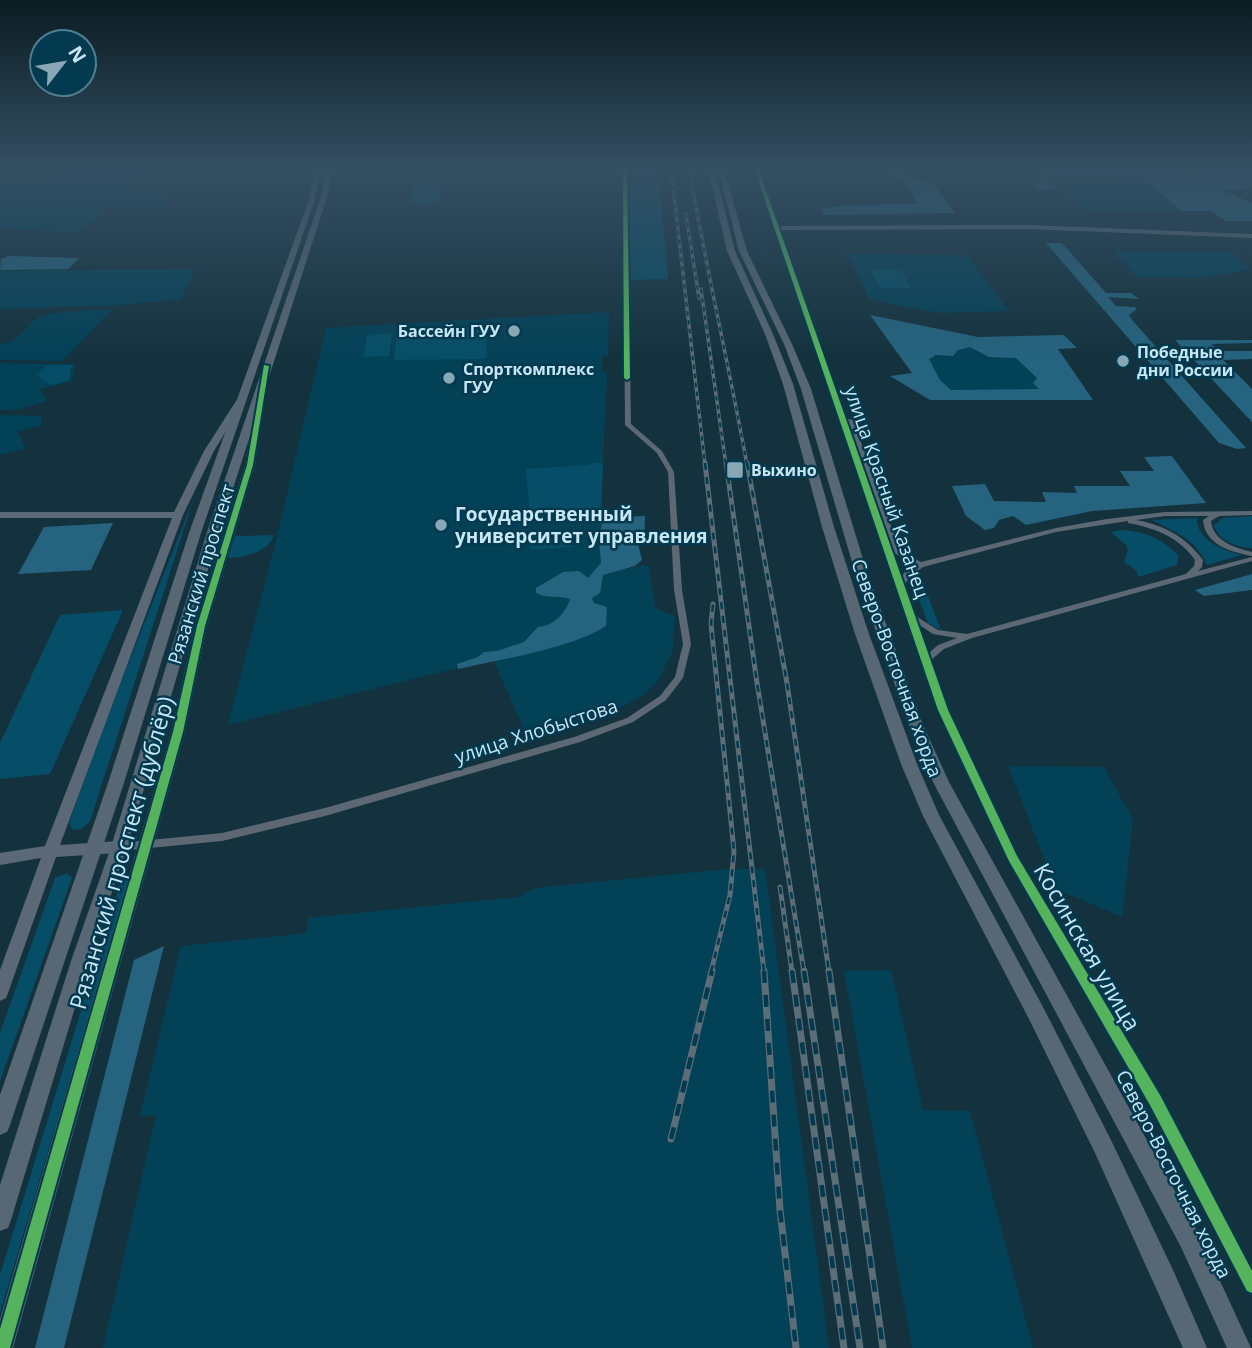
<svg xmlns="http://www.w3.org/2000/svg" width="1252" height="1348" font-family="'Open Sans',sans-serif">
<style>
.built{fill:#034157}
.green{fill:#064e67}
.forest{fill:#25637e;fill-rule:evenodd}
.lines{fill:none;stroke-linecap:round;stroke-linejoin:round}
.street{fill:#5c6873;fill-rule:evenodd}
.secondary{fill:#5b6976;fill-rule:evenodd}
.primary{fill:#576874;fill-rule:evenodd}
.rail-far2-casing{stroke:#5b6d77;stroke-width:3.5}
.rail-far1-casing{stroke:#5b6d77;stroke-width:5}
.rail-casing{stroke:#5b6d77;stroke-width:7}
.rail-far2{stroke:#033a4f;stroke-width:2;stroke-dasharray:4.5;stroke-linecap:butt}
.rail-far1{stroke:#033a4f;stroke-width:2.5;stroke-dasharray:7;stroke-linecap:butt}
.rail{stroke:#033a4f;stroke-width:4.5;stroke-dasharray:12;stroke-linecap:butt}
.cycleway-casing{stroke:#033a4f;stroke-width:4}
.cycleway{fill:#56b35d;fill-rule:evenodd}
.poi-dot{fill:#88a8b6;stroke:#033a4f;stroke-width:2.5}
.labels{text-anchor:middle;stroke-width:5;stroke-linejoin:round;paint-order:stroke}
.far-poi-label{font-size:16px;font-weight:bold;fill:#c7e7f7;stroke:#033a4f;text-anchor:start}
.street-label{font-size:19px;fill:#c7e7f7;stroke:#033a4f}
.poi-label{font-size:19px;font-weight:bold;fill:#c7e7f7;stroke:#033a4f;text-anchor:start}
.near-street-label{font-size:23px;fill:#c7e7f7;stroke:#033a4f}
</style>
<rect width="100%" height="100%" fill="#14323e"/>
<path class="built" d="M 82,169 L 152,169 L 132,192 L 162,193 L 171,201 L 166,207 L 108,207 L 80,232 L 0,229 L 0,181 L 29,181 L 40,173 Z
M 1139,176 L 1182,211 L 1084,211 L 1049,177 Z
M 1113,252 L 1230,252 L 1251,269 L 1201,278 L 1137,277 Z
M 847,254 L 967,255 L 1009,311 L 940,313 L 870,300 Z
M 193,269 L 192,279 L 180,299 L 120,305 L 0,309 L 0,271 Z
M 90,310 L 112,310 L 62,361 L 0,360 L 0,344 L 13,341 L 37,318 L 52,313 Z
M 609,312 L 608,356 L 602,356 L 602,372 L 607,373 L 601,511 L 605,572 L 649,565 L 655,608 L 675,616 L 673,650 L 658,681 L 646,693 L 626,705 L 529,741 L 493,659 L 228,725 L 278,532 L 326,328 Z
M 1018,346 L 1055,395 L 946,397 L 918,347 Z
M 0,363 L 75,364 L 71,381 L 40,389 L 47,401 L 17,410 L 0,410 Z
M 0,415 L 41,416 L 42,425 L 17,432 L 26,448 L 0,455 Z
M 1008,766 L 1104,767 L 1133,820 L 1122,917 L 1056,889 Z
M 728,869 L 765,869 L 829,1348 L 103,1348 L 156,1115 L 140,1116 L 181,946 L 306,933 L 308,918 L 518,897 L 534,888 Z
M 891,970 L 923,1110 L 970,1111 L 1033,1348 L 912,1348 L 844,971 Z"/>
<path class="green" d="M 629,169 L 659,169 L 668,279 L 631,280 Z
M 436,182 L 442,185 L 440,201 C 432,207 417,208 409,202 L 412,186 Z
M 871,270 L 901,270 L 911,288 L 880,288 Z
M 482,328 L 486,329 L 487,357 L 483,359 L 394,360 L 397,333 L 401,331 Z
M 387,333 L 392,335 L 389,356 L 363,357 L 367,336 Z
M 48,365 L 72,365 L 69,380 L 51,385 L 37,376 Z
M 592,463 L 603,463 L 601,513 L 530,516 L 526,469 L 588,465 Z
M 194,498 L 90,821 L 81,829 L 73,830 L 69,823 L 105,722 Z
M 1252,516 L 1252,548 C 1237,547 1218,541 1214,525 L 1223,518 Z
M 1197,518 C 1196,540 1224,551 1242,555 L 1207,565 C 1196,539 1175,532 1152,520 Z
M 1124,530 C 1146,532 1162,539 1178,555 L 1177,565 L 1138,577 L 1136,570 L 1124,562 L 1128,550 L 1125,544 L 1111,532 Z
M 570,534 L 572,547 L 531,550 L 530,536 Z
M 274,535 C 268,553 245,557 228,558 L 235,536 Z
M 920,575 L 941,630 L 928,623 L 912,582 L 915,577 Z
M 123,610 L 50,774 L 0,779 L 0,743 L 60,615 Z
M 67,873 L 72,878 L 0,1081 L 0,1033 L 55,878 Z
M 122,877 L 129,878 L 0,1313 L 0,1275 Z"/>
<path class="forest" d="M 891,168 L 935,186 L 955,213 L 824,215 L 822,209 L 845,205 L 918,204 L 900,176 L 881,169 Z
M 1057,168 L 1251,169 L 1252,189 L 1224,191 L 1252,203 L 1252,221 L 1226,221 L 1211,211 L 1182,211 L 1139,176 L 1049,176 L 1049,181 L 1058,190 L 1038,190 L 1035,186 L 1046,172 Z
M 1046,243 L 1062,243 L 1106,293 L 1131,293 L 1139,299 L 1108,297 L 1116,306 L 1135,307 L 1137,309 L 1129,315 L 1133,321 L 1246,448 L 1237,449 L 1219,443 Z
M 9,256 L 79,258 L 68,269 L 0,270 L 1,259 Z
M 870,315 L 978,337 L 1064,335 L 1077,348 L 1058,349 L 1093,400 L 930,400 L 890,376 L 912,373 ZM 970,347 L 989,357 L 1016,358 L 1037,378 L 1033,383 L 1039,389 L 951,390 L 940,380 L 929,359 L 936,355 L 953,356 L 958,350 Z
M 1175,340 L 1252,340 L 1252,343 L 1211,344 L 1220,351 L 1252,351 L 1252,359 L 1223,360 L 1252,389 L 1252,422 Z
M 1172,456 L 1206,503 L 1092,511 L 1026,525 L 1013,516 L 999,520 L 994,528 L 985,530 L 966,516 L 952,486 L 985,484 L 994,501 L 1046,502 L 1042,492 L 1077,493 L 1074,486 L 1130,486 L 1120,471 L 1154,471 L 1144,457 Z
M 645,516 L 644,541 L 638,544 L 642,560 L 635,566 L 603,575 L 600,593 L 592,598 L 594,603 L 607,607 L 606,626 C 570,649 501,659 458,669 L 457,664 L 478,657 L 484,652 L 497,651 L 524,642 L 538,627 C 553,626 566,613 570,599 C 559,595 546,599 536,593 L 536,588 L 563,572 L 579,571 L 588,578 L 601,563 L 599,541 L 603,518 Z
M 113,523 L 91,570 L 18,574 L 44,527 Z
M 1252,574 L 1252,590 L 1204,596 L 1195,590 Z
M 164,946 L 64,1348 L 35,1348 L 134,960 Z"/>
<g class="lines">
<path class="street" d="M 623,168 L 627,168 L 631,424 L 662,451 L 674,472 L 682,590 L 691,644 L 683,678 L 666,700 L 633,722 L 580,742 L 325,816 L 222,841 L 119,851 L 115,850 L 114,847 L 115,844 L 119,843 L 222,833 L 325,808 L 574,737 L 627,718 L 660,696 L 675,677 L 683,644 L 674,590 L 668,472 L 657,453 L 625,425 Z
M 775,227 L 779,228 L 901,577 L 904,573 L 915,565 L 893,552 L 847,420 L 848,419 L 853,420 L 900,551 L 921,562 L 1056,528 L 1107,519 L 1165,512 L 1252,511 L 1252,515 L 1219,516 L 1211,521 C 1213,541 1235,548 1252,552 L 1252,556 C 1231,552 1205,545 1203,520 L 1209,516 L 1165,516 L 1136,520 C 1164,525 1186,537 1203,560 L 1202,567 L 1198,571 L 1252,557 L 1252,561 L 972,638 L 944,649 L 930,661 L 948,710 L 964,747 L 1017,855 L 1160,1095 L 1252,1271 L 1252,1293 L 1247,1291 L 1150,1105 L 1009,861 L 954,747 L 938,710 ZM 1128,521 L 1128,523 C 1155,528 1179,537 1195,560 L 1194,566 L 1186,574 L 967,634 L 938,630 L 914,615 L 904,585 L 910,577 L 923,567 L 1056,532 ZM 918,624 L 933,634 L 957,638 L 938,645 L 928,654 Z"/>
<path class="secondary" d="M 753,168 L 759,168 L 779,226 L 1029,225 L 1252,234 L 1252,238 L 1029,229 L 777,230 L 774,228 Z
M 263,384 L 267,387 L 255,465 L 207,626 L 185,732 L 13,1348 L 0,1348 L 0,1319 L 171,732 L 195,626 L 245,465 L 259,387 Z
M 240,398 L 244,401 L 214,451 L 183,515 L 60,845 L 119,841 L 124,843 L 126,847 L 124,851 L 119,853 L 56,857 L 8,993 L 6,998 L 0,1001 L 0,970 L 41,858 L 0,865 L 0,853 L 45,846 L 172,518 L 0,518 L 0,512 L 174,512 L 204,451 L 236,401 Z"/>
<path class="primary" d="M 316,168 L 322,168 L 313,205 L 201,533 L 123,786 L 10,1125 L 7,1132 L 0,1135 L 0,1095 L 107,786 L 189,533 L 307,205 Z
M 326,168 L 332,168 L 328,194 L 219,532 L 127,847 L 89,961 L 11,1220 L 8,1228 L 0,1231 L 0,1185 L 71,961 L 111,847 L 207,532 L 322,194 Z
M 708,168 L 714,168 L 735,251 L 773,334 L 793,384 L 834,527 L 869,634 L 917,764 L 939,815 L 1043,1007 L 1110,1138 L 1174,1272 L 1207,1348 L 1183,1348 L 1095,1153 L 1029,1019 L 923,816 L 901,764 L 855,634 L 822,527 L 783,384 L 765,334 L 727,251 Z
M 718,168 L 724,168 L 747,251 L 792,344 L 811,389 L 867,572 L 923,725 L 949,782 L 1197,1231 L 1251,1348 L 1227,1348 L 1181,1247 L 933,782 L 909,725 L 855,572 L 801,389 L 784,344 L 739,251 Z"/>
<defs>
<path id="rail-far2" d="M 671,168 L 705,465
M 689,168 C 706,268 729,366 747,465
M 686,214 L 699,298
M 701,289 L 726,465"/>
<path id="rail-far1" d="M 705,463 L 764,972
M 726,463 L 757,683 L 804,972
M 747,463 L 787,683 L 829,972
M 780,887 L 792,972
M 711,972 L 730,895 L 734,851 L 711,624 L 713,604"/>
<path id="rail" d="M 764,971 L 780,1210 L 796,1348
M 792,971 L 844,1348
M 804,971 L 860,1348
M 829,971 L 883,1348
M 671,1139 L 712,971"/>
</defs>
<use href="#rail-far2" class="rail-far2-casing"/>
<use href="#rail-far1" class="rail-far1-casing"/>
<use href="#rail" class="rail-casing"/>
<use href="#rail-far2" class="rail-far2"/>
<use href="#rail-far1" class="rail-far1"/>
<use href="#rail" class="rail"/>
<defs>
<path id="cycleway" d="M 623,168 L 627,168 L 630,378 L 627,380 L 624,378 Z
M 754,168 L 758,168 L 948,710 L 1017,856 L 1160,1095 L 1252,1271 L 1252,1293 L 1247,1291 L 1150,1105 L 1009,861 L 938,710 Z
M 264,365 L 269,366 L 253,465 L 205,626 L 183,732 L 10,1348 L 0,1348 L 0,1329 L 173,732 L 197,626 L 247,465 Z"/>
</defs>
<use href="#cycleway" class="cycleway-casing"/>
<use href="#cycleway" class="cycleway"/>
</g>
<linearGradient id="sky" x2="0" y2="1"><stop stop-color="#0b1c22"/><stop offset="0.47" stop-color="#344f63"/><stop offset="1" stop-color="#344f63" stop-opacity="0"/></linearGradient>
<rect width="1252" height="357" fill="url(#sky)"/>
<g class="poi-dot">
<circle cx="514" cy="331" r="7"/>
<circle cx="1123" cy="361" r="7"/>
<circle cx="449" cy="378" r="7"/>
<rect x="726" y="461" width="18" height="18" rx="3.5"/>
<circle cx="441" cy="525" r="7"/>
</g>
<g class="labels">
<g class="far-poi-label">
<text x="500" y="337" text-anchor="end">Бассейн ГУУ</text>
<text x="1137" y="358">Победные<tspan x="1137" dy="18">дни России</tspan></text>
<text x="463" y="375">Спорткомплекс<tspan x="463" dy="18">ГУУ</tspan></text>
<text x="751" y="476">Выхино</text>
</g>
<g class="street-label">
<text transform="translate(887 492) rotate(71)" y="7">улица Красный Казанец</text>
<text transform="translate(201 574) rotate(-73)" y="7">Рязанский проспект</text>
<text transform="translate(897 668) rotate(70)" y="7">Северо-Восточная хорда</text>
<text transform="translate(536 731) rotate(-18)" y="7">улица Хлобыстова</text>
<text transform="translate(1174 1174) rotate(63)" y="7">Северо-Восточная хорда</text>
</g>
<g class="poi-label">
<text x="455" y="521">Государственный<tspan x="455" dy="22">университет управления</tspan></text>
</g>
<g class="near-street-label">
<text transform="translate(122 853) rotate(-74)" y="8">Рязанский проспект (дублёр)</text>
<text transform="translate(1087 947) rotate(60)" y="8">Косинская улица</text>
</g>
</g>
<g transform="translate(63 63) rotate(59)"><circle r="33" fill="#033a4f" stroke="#517f92" stroke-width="2"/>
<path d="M0-5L12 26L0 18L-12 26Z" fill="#88a8b6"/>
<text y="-10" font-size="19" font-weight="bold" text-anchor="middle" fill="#c7e7f7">N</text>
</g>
</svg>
